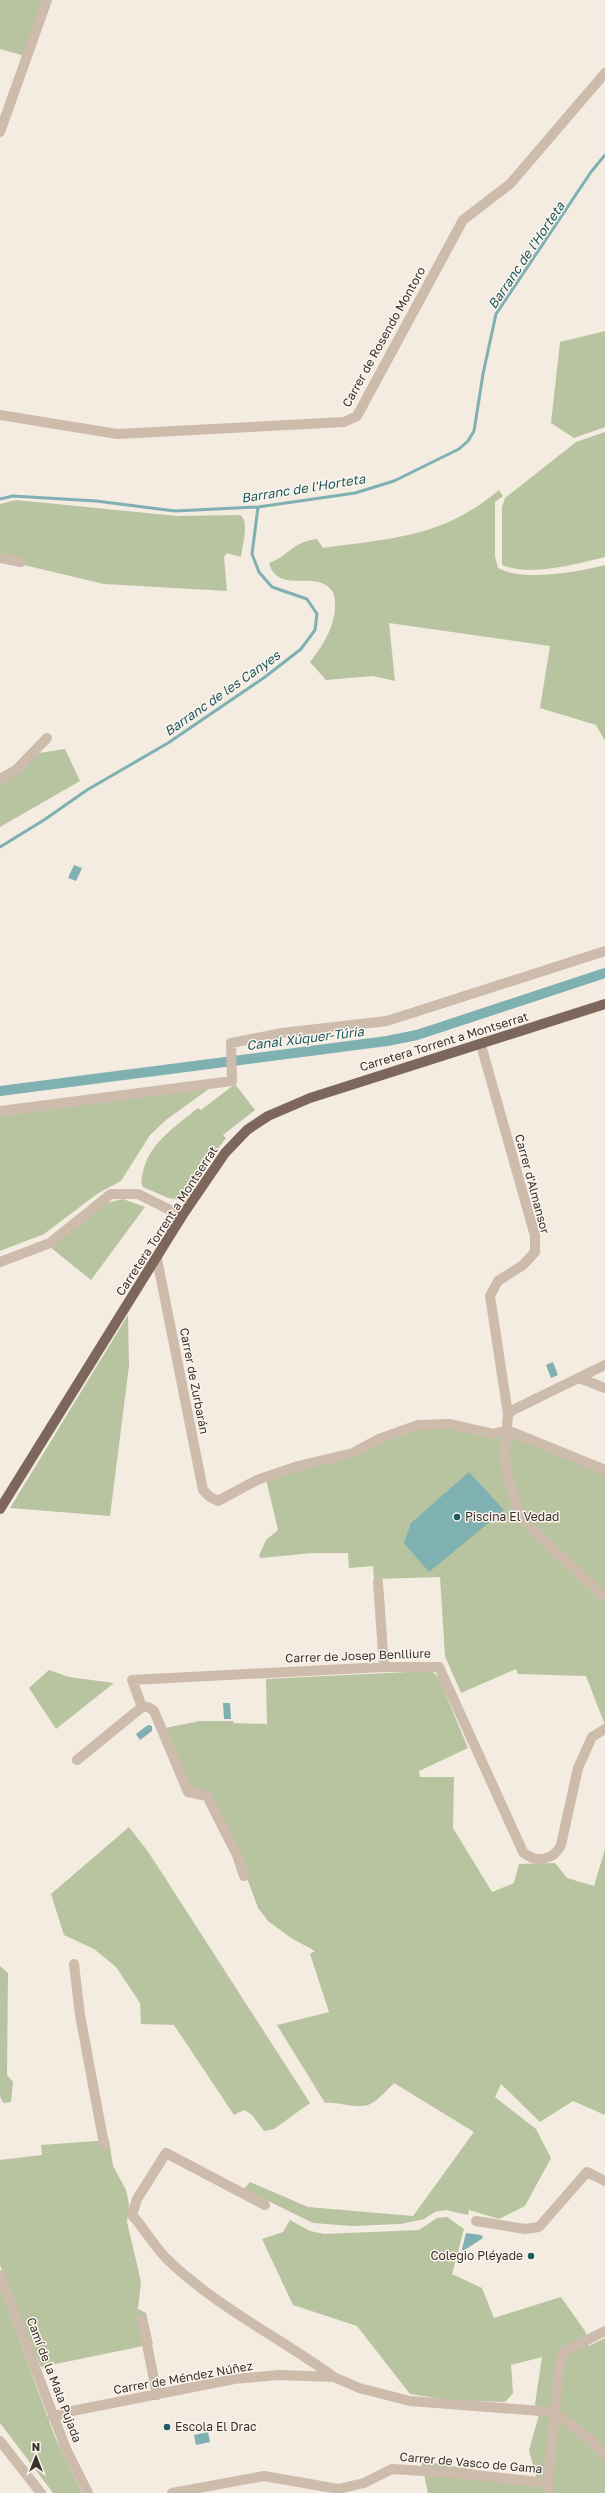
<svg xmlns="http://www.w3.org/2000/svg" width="605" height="2493" font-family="'Golos Text',sans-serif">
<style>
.green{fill:#b8c4a0}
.water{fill:#7fb0b2}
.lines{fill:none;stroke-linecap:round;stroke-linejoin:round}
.stream{stroke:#7fb0b2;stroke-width:3}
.canal{stroke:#7fb0b2;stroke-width:10}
.minor{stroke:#cdbbac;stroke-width:10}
.major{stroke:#7d675c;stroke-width:10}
.poi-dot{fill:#1f5a5e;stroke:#fbf5ee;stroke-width:1.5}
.labels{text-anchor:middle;stroke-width:3;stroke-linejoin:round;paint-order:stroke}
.street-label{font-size:12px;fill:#3b302b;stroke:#fbf5ee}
.poi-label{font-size:12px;fill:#3b302b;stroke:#fbf5ee;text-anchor:start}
.water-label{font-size:13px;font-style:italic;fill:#1f5a5e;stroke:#fbf5ee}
</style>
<rect width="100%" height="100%" fill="#f4ebe1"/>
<path class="green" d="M 0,0 L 46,0 L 25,56 L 0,49 Z
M 605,331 L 605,427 L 574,438 L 551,423 L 560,342 Z
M 605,432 L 605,557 C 576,564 531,577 502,565 L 502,507 L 505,498 L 576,442 Z
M 499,490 L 503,496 L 495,502 L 495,556 L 498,568 C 524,582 577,572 605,565 L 605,741 L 596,725 L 540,708 L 550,646 L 389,623 L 395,681 L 373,676 L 326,680 L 310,662 C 325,644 341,616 333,592 C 318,568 278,596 269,563 C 289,556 292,542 317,539 L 323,548 C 392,538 442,538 499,490 Z
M 16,500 L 177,516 L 240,515 C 250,521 242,547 241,557 L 227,553 L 224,557 L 227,591 L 104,584 L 24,565 L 0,555 L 0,504 Z
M 65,749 L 80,781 L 0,827 L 0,782 L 39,753 Z
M 235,1084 L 255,1110 L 223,1135 L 226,1138 L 180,1200 L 168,1198 L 143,1187 C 140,1182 142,1178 143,1172 C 149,1143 176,1126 198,1108 L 201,1110 Z
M 210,1088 L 166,1120 L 150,1135 L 121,1181 L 97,1194 L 44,1234 L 0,1251 L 0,1116 Z
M 123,1199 L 145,1207 L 91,1280 L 50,1247 L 107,1203 Z
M 128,1315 L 129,1366 L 110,1516 L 10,1508 Z
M 418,1425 L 507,1430 L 605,1465 L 605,1725 L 586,1676 L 518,1674 L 516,1669 L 461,1693 L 445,1656 L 440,1577 L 374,1579 L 373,1566 L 349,1568 L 348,1553 L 312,1553 L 261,1558 L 259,1556 L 266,1540 L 278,1530 L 266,1479 L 353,1453 Z
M 49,1670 L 69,1677 L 114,1683 L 56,1729 L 29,1688 Z
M 428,1671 L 433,1672 L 439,1678 L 468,1748 L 419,1771 L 420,1777 L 454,1777 L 453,1828 L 492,1892 L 514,1883 L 519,1864 L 555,1863 L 567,1878 L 594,1886 L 605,1849 L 605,2115 L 573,2101 L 540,2122 L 501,2084 L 495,2097 L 536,2129 L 551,2158 L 525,2206 L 499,2219 L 469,2210 L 468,2215 L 446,2210 L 435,2212 L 424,2219 L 401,2224 L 352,2226 L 313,2223 L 244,2189 L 250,2182 L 308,2207 L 413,2216 L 474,2132 L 394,2083 C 387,2090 380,2098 372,2103 C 360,2111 338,2101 325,2103 L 277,2025 L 329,2012 L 310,1954 L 315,1951 L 291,1938 L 268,1921 L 258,1908 L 247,1878 L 211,1795 L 191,1788 L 165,1728 L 200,1721 L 233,1721 L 234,1723 L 267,1724 L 266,1679 Z
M 129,1827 L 149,1853 L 310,2103 L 274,2129 L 264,2131 L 252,2115 L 244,2110 L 234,2115 L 174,2025 L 141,2024 L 140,2003 L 116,1967 L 94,1949 L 64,1935 L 51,1894 Z
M 0,1966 L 8,1973 L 7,2075 L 13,2082 L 11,2102 L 3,2103 L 0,2096 Z
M 109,2140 L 113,2166 L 126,2190 L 129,2204 L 127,2222 L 141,2282 L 138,2309 L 146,2313 L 153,2344 L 41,2367 L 19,2319 L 0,2265 L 0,2160 L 42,2155 L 41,2145 Z
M 447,2217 L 464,2229 L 452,2274 L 482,2288 L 494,2318 L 561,2297 L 585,2331 L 589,2346 L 605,2338 L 605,2493 L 428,2493 L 421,2461 L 537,2480 L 529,2450 L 539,2415 L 535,2404 L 542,2357 L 511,2365 L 513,2393 L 505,2402 L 449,2400 L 410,2394 L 357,2326 L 293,2305 L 262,2239 L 283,2232 L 290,2220 L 310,2231 L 324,2234 L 419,2230 L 437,2218 Z
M 0,2287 L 55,2437 L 82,2493 L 53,2493 L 0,2423 Z"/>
<path class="water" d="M 74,865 L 82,868 L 76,881 L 68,878 Z
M 553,1362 L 558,1375 L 551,1378 L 546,1365 Z
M 469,1472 L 504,1510 L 429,1572 L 404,1543 L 411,1523 Z
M 223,1703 L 230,1703 L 231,1719 L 224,1719 Z
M 148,1725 L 152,1726 L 152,1731 L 140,1740 L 136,1734 Z
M 466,2233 L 481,2235 L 483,2238 L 463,2251 L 462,2249 Z
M 208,2432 L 210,2442 L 196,2445 L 194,2435 Z"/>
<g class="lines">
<path class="stream" d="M 0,499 L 13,496 L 96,501 L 175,511 L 258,507 L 355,493 L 394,481 L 459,449 L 468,441 L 474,431 L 483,374 L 496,314 L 591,172 L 605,155
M 0,847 L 44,820 L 87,790 L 168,743 L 265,677 L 301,649 L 315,630 L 317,614 L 307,599 L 272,587 L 259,572 L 252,554 L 258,507"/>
<path class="canal" d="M 0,1091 L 387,1041 L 417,1035 L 605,973"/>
<path class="minor" d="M 0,132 L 47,0
M 0,415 L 117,434 L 344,422 L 357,416 L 463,220 L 510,184 L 605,73
M 0,558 L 21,562
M 0,779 L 16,770 L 47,738
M 481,1045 L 535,1236 L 535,1252 L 523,1265 L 498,1281 L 490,1296 L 508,1414 L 505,1452 L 506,1470 L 519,1513 L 529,1526 L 605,1597
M 0,1111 L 232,1081 L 231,1043 L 282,1033 L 387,1021 L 605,951
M 157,1259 L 203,1490 L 210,1497 L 218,1501 L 257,1480 L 298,1466 L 353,1453 L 379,1439 L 418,1425 L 449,1424 L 493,1434 L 507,1430 L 605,1470
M 0,1262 L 50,1243 L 111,1194 L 138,1194 L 182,1216
M 579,1378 L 605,1388
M 508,1414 L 513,1410 L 605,1365
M 378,1582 L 384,1667
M 142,1707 L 148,1707 L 154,1711 L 188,1792 L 207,1796 L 237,1855 L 244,1876
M 77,1760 L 142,1707 L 132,1680 L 384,1667 L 439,1667 L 523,1852 C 536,1864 554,1860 561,1845 L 578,1768 L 592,1737 L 605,1729
M 74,1964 L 80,2015 L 104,2144
M 265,2205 L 166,2153 L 137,2199 L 132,2215 C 145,2229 155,2248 169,2261 C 217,2307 280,2338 334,2377
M 476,2221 L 525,2229 L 539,2227 L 587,2172 L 605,2181
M 0,2275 L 66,2449 L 88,2493
M 142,2319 L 157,2395
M 53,2417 L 67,2412 L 234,2379 L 279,2375 L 334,2377 L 359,2388 L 410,2401 L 554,2412 L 589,2439 L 605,2455
M 0,2441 L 41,2493
M 548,2483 L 560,2361 L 565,2351 L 605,2331
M 172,2493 L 264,2476 L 338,2489 L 364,2483 L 392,2469 L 456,2473 L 548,2483 L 550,2493"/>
<path class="major" d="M 0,1509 L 182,1216 L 225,1153 L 247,1130 L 268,1116 L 310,1098 L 605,1004"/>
</g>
<g class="poi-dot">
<circle cx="457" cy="1517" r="4"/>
<circle cx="531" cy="2256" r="4"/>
<circle cx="167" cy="2427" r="4"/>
</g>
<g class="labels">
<g class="street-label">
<text transform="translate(384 337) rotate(-61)" y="4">Carrer de Rosendo Montoro</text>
<text transform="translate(444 1042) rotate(-17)" y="4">Carretera Torrent a Montserrat</text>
<text transform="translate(532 1184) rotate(75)" y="4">Carrer d'Almansor</text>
<text transform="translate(167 1221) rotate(-57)" y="4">Carretera Torrent a Montserrat</text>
<text transform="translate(194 1381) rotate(79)" y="4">Carrer de Zurbarán</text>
<text transform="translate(358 1656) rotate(-2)" y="4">Carrer de Josep Benlliure</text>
<text transform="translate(183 2378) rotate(-10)" y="4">Carrer de Méndez Núñez</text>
<text transform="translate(54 2380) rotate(69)" y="4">Camí de la Mala Pujada</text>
<text transform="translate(471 2463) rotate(5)" y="4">Carrer de Vasco de Gama</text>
</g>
<g class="poi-label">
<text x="465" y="1521">Piscina El Vedad</text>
<text x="523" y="2260" text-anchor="end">Colegio Pléyade</text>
<text x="175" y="2431">Escola El Drac</text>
</g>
<g class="water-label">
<text transform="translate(526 255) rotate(-56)" y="5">Barranc de l'Horteta</text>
<text transform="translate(303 488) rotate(-9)" y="5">Barranc de l'Horteta</text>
<text transform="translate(222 693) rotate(-35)" y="5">Barranc de les Canyes</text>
<text transform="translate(305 1038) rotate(-7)" y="5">Canal Xúquer-Túria</text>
</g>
</g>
<g transform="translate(36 2457)" stroke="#fbf5ee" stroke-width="3" paint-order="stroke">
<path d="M0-3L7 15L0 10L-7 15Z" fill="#3b302b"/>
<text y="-6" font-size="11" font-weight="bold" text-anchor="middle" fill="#3b302b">N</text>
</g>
</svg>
